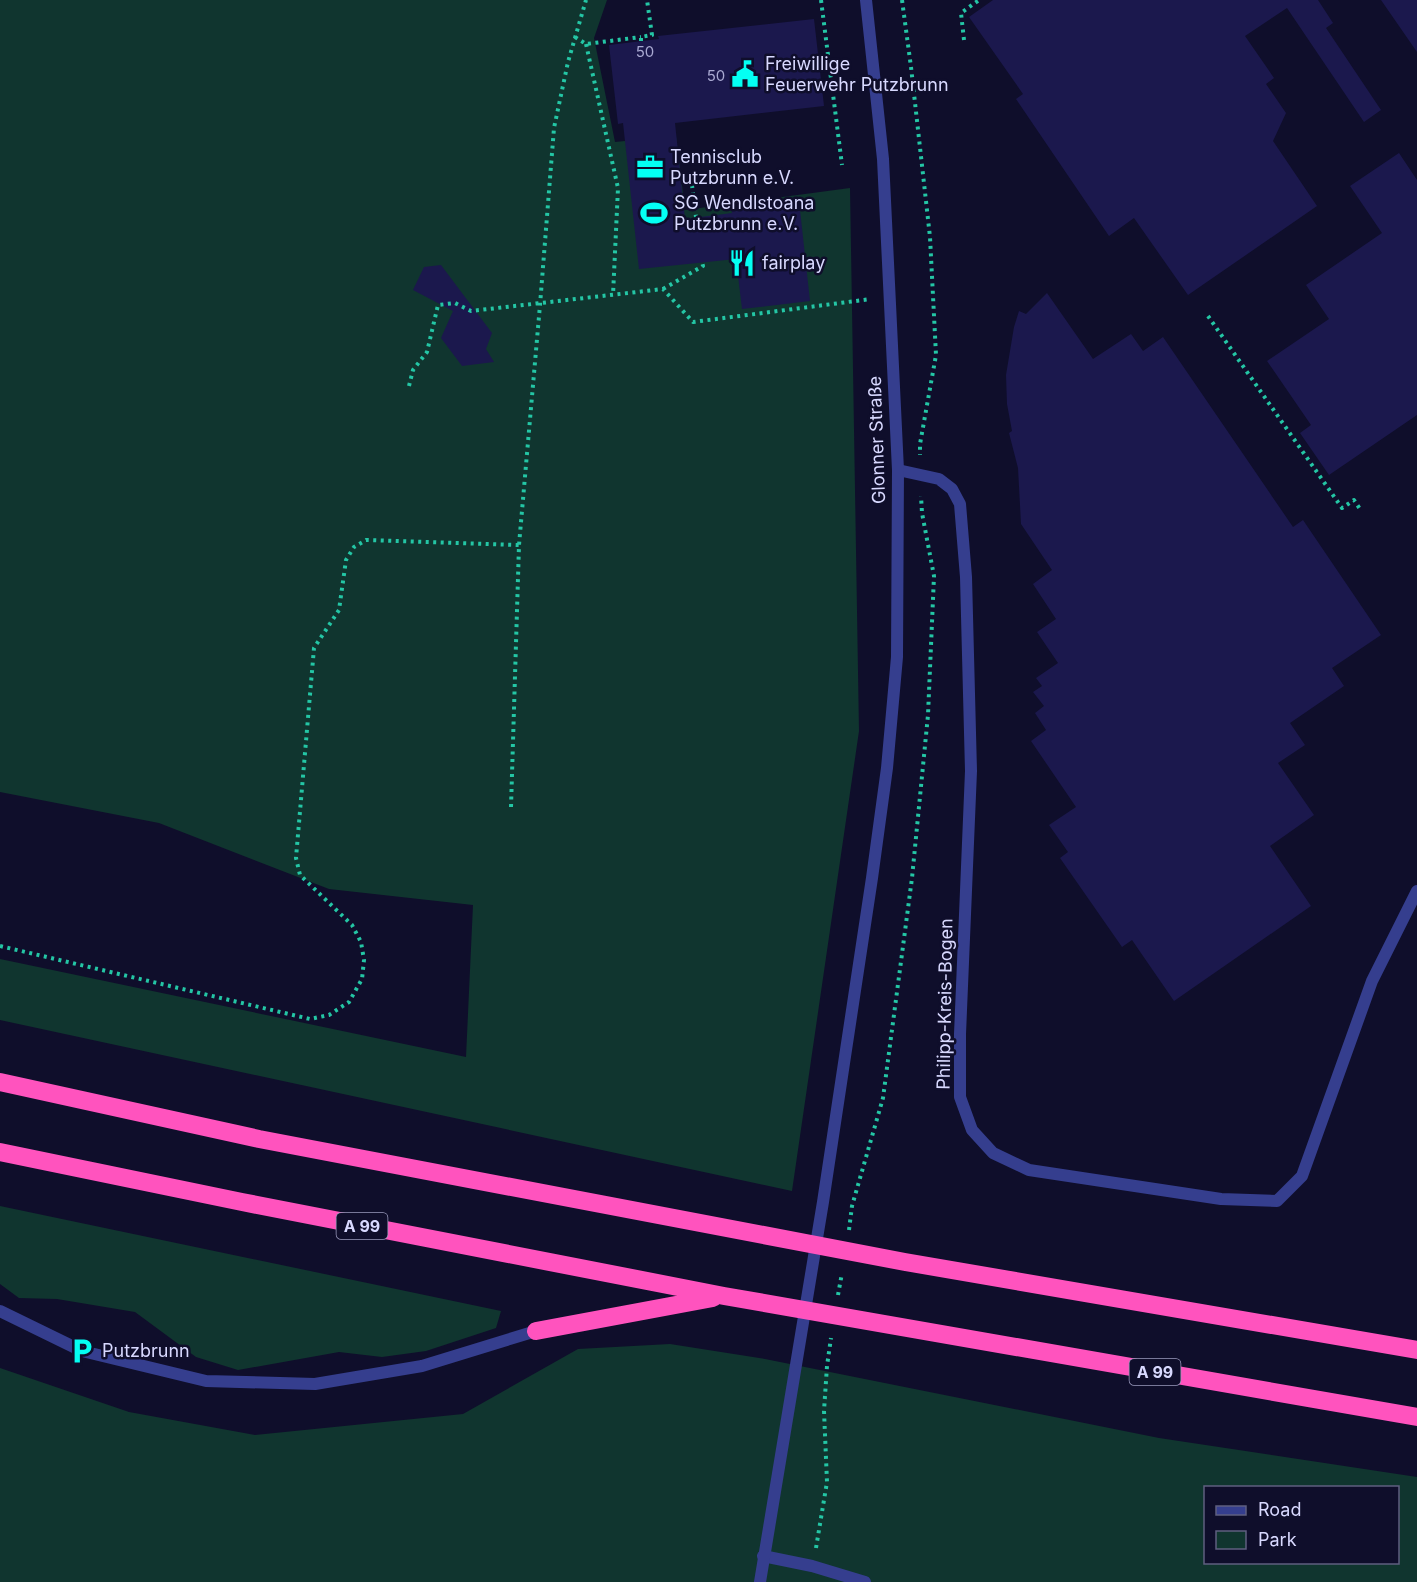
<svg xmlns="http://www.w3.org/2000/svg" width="1417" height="1582" font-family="Inter,sans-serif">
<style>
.green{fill:#10352f;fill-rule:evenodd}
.building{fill:#1b184d}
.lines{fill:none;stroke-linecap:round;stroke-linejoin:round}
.path{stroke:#24c6a5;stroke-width:4;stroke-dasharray:3 4.5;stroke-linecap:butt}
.service{stroke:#353e8e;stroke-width:12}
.minor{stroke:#353e8e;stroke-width:12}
.tertiary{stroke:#353e8e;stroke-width:12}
.motorway{stroke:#ff53be;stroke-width:18}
.labels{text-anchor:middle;stroke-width:5;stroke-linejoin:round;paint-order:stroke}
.number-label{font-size:15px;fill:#a9a9d2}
.shield{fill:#0f0e2b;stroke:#9c9cbf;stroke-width:1.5}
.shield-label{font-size:16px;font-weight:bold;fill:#d8d9ff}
.poi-label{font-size:18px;fill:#d8d9ff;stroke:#0f0e2b;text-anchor:start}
.street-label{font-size:18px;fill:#d8d9ff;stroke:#0f0e2b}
</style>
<rect width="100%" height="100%" fill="#0f0e2b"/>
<path class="green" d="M 0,0 L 607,0 L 594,38 L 615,142 L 676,136 L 685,210 L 850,188 L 859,731 L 792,1191 L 0,1020 L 0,959 L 466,1057 L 473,905 L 329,889 L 159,823 L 0,792 Z
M 0,1206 L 501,1311 L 496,1328 L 426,1351 L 382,1357 L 339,1352 L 238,1370 L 196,1357 L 135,1312 L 57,1299 L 19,1298 L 0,1284 Z
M 670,1344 L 765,1359 L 1159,1438 L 1417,1477 L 1417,1582 L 0,1582 L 0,1368 L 129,1412 L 255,1435 L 463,1414 L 578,1349 ZM 1206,1488 L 1398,1488 L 1398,1562 L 1206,1562 Z"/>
<path class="building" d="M 993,0 L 1318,0 L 1333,23 L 1326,28 L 1381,110 L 1364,122 L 1287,8 L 1245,36 L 1274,78 L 1266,84 L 1286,113 L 1273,141 L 1317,206 L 1188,295 L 1134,218 L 1109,236 L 1016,99 L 1023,94 L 969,17 Z
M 1381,0 L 1417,0 L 1417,52 Z
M 814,19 L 824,106 L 675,123 L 685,219 L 732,213 L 731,208 L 799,201 L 810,301 L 742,309 L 736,259 L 639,269 L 623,123 L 618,124 L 609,45 L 659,39 L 658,36 Z
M 1399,153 L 1417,180 L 1417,415 L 1329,475 L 1300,433 L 1311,425 L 1267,361 L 1329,319 L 1306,285 L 1382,233 L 1350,186 Z
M 441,265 L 492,333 L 486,349 L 494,362 L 462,366 L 441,338 L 453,311 L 413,290 L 424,267 Z
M 1047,293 L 1093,359 L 1131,334 L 1143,351 L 1163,337 L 1293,527 L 1303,520 L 1381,635 L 1332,668 L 1344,686 L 1290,723 L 1305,745 L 1278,763 L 1314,815 L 1270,846 L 1311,906 L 1174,1001 L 1132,940 L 1122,947 L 1060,858 L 1068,852 L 1049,825 L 1076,807 L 1031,741 L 1046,730 L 1035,713 L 1044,706 L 1033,692 L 1042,686 L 1036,678 L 1058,663 L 1037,632 L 1056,619 L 1033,584 L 1052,570 L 1021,524 L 1018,468 L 1009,433 L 1012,431 L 1007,404 L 1006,375 L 1014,327 L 1019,311 L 1026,314 Z"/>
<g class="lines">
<path class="path" d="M 821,0 L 842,165
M 902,0 L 911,67 L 930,237 L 936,355 L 920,444 L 920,455
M 575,37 L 586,44 L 641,37
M 964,40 L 961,13 L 979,0
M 641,41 L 641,37 L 652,35 L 647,0
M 586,44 L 618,188 L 613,295
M 692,185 L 696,217
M 663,289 L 703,266 L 702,262
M 1208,316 L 1342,508 L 1354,500 L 1360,509
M 409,386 L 413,370 L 427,352 L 438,305 L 455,303 L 471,311 L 663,289 L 693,322 L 871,299
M 511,807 L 519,545 L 540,305 L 554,128 L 568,62 L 586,0
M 0,946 L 310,1019 L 329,1015 L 349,1002 L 362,979 L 364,960 L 361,942 L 352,925 L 300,875 L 296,858 L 314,648 L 339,610 L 346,560 L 354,547 L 366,540 L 519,545
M 849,1230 L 852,1206 L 883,1098 L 912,878 L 928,715 L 934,576 L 922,513 L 921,496
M 838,1295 L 842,1273
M 816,1548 L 827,1482 L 824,1411 L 827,1366 L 831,1338"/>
<path class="service" d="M 0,1311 L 82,1351 L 206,1381 L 315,1384 L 422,1366 L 536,1331"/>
<path class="minor" d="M 898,470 L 939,479 L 952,489 L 960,504 L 966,577 L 971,771 L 960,1034 L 960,1097 L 972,1130 L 993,1153 L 1029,1170 L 1221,1199 L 1277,1201 L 1302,1176 L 1372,981 L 1417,891
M 763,1556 L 812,1566 L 865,1582"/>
<path class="tertiary" d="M 760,1582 L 823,1202 L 872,878 L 887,768 L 897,657 L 898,470 L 883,159 L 866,0"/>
<path class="motorway" d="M 0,1082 L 259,1139 L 905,1262 L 1417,1350
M 0,1152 L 242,1202 L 724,1296 L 1417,1417
M 536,1331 L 713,1298"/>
</g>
<defs>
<symbol id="civic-bare" viewBox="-9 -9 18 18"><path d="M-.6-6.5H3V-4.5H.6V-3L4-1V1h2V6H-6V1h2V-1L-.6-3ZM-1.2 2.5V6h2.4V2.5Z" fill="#04fff3" stroke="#0f0e2b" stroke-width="2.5" paint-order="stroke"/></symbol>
<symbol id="office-bare" viewBox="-9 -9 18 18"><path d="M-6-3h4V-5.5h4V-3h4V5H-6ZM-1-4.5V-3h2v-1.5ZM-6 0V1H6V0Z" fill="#04fff3" stroke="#0f0e2b" stroke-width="2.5" paint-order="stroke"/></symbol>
<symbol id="stadium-bare" viewBox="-9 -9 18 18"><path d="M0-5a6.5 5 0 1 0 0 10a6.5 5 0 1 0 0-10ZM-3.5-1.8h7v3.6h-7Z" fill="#04fff3" stroke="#0f0e2b" stroke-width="2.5" paint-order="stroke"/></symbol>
<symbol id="restaurant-bare" viewBox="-9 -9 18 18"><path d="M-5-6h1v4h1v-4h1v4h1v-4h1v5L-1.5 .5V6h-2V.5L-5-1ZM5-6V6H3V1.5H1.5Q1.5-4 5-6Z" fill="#04fff3" stroke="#0f0e2b" stroke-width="2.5" paint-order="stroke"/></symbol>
<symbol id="parking-bare" viewBox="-9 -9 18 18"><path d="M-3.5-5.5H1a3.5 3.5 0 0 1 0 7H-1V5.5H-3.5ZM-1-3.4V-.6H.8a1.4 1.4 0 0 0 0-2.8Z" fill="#04fff3" stroke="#0f0e2b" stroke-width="2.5" paint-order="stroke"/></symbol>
</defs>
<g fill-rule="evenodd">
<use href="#civic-bare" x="726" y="55" width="38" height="38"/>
<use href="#office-bare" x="631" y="148" width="38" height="38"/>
<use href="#stadium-bare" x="635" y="194" width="38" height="38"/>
<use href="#restaurant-bare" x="723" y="244" width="38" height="38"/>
<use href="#parking-bare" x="63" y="1332" width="38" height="38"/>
</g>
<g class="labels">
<g class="number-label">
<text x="645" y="57">50</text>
<text x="716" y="81">50</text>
</g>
<g class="shield">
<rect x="336.5" y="1213" width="51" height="26" rx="4.5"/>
<rect x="1129.5" y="1359" width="51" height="26" rx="4.5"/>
</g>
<g class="shield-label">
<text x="362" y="1232">A 99</text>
<text x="1155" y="1378">A 99</text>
</g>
<g class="poi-label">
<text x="765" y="70">Freiwillige<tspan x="765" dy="21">Feuerwehr Putzbrunn</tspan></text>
<text x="670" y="163">Tennisclub<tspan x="670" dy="21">Putzbrunn e.V.</tspan></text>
<text x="674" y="209">SG Wendlstoana<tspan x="674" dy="21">Putzbrunn e.V.</tspan></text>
<text x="762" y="269">fairplay</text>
<text x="102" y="1357">Putzbrunn</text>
</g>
<g class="street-label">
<text transform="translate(877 440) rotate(-92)" y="6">Glonner Straße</text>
<text transform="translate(945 1004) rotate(-89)" y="6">Philipp-Kreis-Bogen</text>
</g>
</g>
<rect x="1204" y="1486" width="195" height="78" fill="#0f0e2b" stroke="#5f5f80" stroke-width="1.5"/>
<rect x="1216" y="1506" width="30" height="9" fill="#353e8e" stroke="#5f5f80" stroke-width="1.5"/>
<text x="1258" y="1516" font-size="18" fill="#d8d9ff">Road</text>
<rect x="1216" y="1531" width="30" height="18" fill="#10352f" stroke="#5f5f80" stroke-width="1.5"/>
<text x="1258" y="1546" font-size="18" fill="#d8d9ff">Park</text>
</svg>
